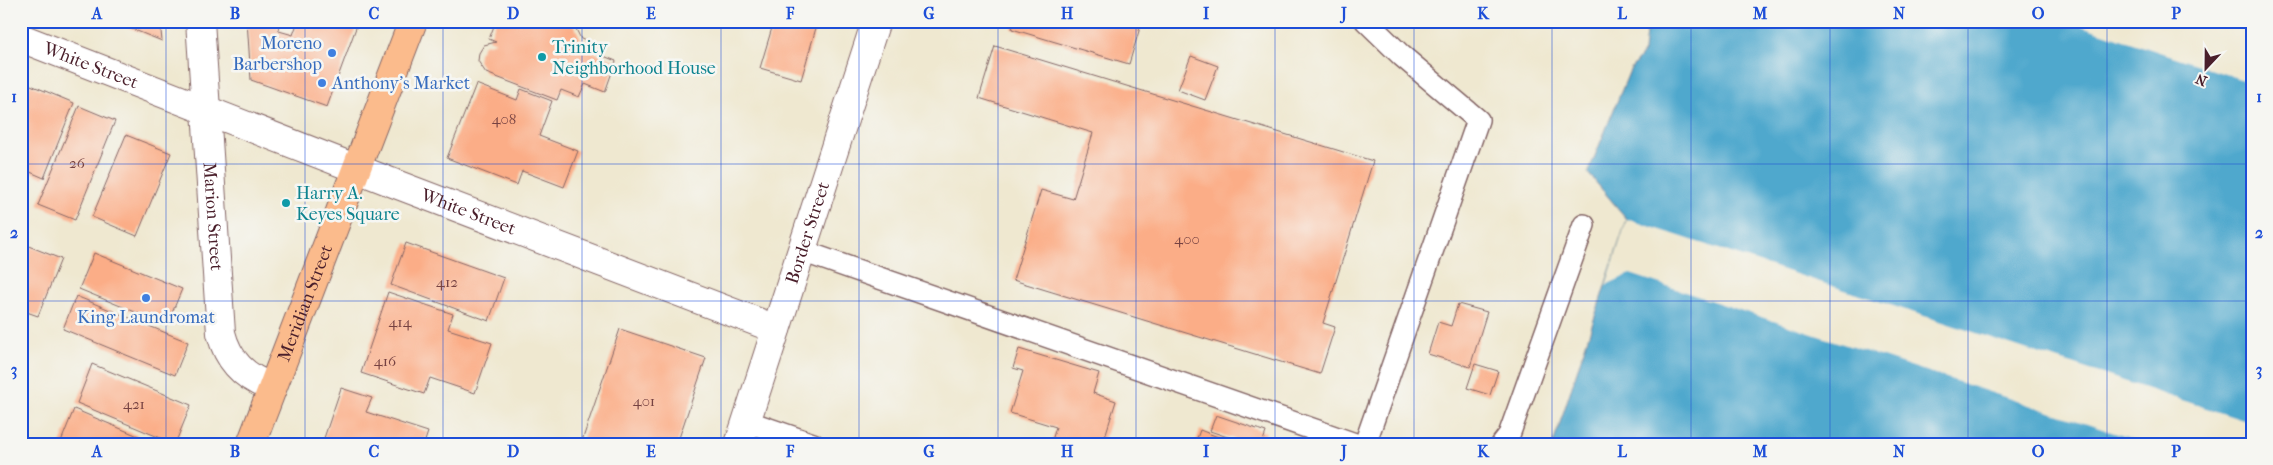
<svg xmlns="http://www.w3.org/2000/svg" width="2273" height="465" font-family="'IM FELL French Canon',serif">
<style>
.water{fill:#4fa8cd;stroke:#4c647c}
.pier{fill:#efe8d0}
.building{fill:#fbad87}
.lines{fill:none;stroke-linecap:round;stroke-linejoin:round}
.service-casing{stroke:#846565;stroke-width:24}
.minor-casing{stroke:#846565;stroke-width:30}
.primary-casing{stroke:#846565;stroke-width:30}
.service{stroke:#fff;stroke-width:21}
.minor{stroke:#fff;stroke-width:28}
.primary{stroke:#fbbb8c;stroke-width:28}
.grid{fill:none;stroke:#1d4ed8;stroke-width:1;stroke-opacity:0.55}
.shop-dot{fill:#3f7fe0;stroke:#f6f6f2;stroke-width:2}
.culture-dot{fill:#0f9aa8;stroke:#f6f6f2;stroke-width:2}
.labels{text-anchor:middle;stroke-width:5;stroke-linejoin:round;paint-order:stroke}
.number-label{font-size:15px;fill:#764242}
.shop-label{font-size:18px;fill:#366cbe;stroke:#f6f6f2;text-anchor:end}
.culture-label{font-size:18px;fill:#0d838f;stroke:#f6f6f2;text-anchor:start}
.street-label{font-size:18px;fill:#4a1f2b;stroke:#f6f6f2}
.neatline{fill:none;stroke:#1d4ed8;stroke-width:2}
.grid-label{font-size:16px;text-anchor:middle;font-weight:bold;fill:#1d4ed8}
</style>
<rect width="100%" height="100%" fill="#f6f6f2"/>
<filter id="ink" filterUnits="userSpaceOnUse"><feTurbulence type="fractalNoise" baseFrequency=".02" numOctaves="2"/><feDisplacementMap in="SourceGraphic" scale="10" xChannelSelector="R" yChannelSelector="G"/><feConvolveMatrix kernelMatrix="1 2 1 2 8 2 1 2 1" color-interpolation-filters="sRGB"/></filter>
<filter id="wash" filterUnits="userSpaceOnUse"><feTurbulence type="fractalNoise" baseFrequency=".0096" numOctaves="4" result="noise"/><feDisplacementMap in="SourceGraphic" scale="20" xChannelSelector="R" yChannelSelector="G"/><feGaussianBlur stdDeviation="1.12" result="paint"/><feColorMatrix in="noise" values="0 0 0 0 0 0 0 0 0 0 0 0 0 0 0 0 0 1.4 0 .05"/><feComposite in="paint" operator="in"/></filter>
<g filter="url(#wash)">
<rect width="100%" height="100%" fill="#efe8d0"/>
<path class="water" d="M 1647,21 L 2252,21 L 2252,444 L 1553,444 L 1627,219 L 1588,173 L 1630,70 L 1644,52 Z"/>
<path class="pier" d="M 2067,21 L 2252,21 L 2252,83 Z
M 1627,219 L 2252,423 L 2249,444 L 2148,444 L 1630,274 L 1606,285 Z"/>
<g id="blocks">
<path class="building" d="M 112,21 L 160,21 L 162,41 Z
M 247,21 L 278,21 L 279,31 L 293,35 L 298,21 L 347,21 L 357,25 L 327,107 L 251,80 Z
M 496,21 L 567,21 L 575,27 L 581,39 L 593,44 L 591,51 L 616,61 L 605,92 L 585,84 L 579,97 L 561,90 L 557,100 L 486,73 L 478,61 L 479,53 L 484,45 L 496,42 L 489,39 Z
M 774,21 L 818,21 L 801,80 L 760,68 Z
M 1014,21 L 1142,21 L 1129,64 L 1012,29 Z
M 995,46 L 1373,161 L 1323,323 L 1335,327 L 1320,374 L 1013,280 L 1041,190 L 1073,199 L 1093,133 L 979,98 Z
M 1191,56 L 1218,66 L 1205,100 L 1178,90 Z
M 21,81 L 74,103 L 44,178 L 21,168 Z
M 476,84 L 517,100 L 521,89 L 552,101 L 539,136 L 578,151 L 564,187 L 522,171 L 517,185 L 447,158 Z
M 79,106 L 115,121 L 75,220 L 38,205 Z
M 126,135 L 171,153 L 137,236 L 92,217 Z
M 21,243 L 61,259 L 38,316 L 21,310 Z
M 406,243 L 504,278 L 489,321 L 391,285 Z
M 94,253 L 182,289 L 167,325 L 79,289 Z
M 388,292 L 453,314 L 448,329 L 492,343 L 475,393 L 430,378 L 424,394 L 361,373 Z
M 76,296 L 188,342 L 175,375 L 63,329 Z
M 1458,304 L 1487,312 L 1470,367 L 1428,354 L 1438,322 L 1451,326 Z
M 620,329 L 706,358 L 677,444 L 581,444 Z
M 1019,349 L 1099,373 L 1093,393 L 1116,401 L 1103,443 L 1093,439 L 1092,444 L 1051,444 L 1056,427 L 1010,413 L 1023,371 L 1013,368 Z
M 92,364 L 191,405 L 175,444 L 77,403 Z
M 1475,364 L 1498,371 L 1490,395 L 1467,388 Z
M 341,388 L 372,398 L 366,412 L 428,432 L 424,444 L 322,444 Z
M 74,409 L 157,444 L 60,444 Z
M 1216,415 L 1266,432 L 1262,444 L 1248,444 L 1210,431 Z
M 1200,430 L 1236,444 L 1195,444 Z"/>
</g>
</g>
<g filter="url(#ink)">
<use href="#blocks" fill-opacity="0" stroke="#846565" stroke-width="1"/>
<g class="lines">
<defs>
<path id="service" d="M 802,251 L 1355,444
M 746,421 L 813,444
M 1365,444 L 1478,120 L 1402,56 L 1366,21
M 1502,444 L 1509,435 L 1584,225"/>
<g id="minor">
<path id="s1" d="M 200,21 L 221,333 C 228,361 245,378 272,387"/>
<path id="s2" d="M 21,38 L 401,186 L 776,329"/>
<path id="s3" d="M 739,444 L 876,21"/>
</g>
<g id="primary">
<path id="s4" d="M 251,444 L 413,21"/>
</g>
</defs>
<use href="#service" class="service-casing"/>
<use href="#minor" class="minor-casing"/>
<use href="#primary" class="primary-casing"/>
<use href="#service" class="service"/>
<use href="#minor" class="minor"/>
<use href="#primary" class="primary"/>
</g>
</g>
<path class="grid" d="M 166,21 L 166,444M 305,21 L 305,444M 443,21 L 443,444M 582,21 L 582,444M 721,21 L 721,444M 859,21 L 859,444M 998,21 L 998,444M 1136,21 L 1136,444M 1275,21 L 1275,444M 1414,21 L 1414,444M 1552,21 L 1552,444M 1691,21 L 1691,444M 1830,21 L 1830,444M 1968,21 L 1968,444M 2107,21 L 2107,444M 21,164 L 2252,164M 21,301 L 2252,301"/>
<g class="shop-dot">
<circle cx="332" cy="53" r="5"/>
<circle cx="322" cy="83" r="5"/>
<circle cx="146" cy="298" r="5"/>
</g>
<g class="culture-dot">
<circle cx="542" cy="57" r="5"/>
<circle cx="286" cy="203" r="5"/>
</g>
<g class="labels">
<g class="number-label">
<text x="504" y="124">408</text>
<text x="77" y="168">26</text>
<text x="1187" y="244">400</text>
<text x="447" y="287">412</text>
<text x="400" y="327">414</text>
<text x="385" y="366">416</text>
<text x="644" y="406">401</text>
<text x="134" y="409">421</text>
</g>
<g class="shop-label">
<text x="322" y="49">Moreno<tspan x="322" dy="21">Barbershop</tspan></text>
<text x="332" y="89" text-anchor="start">Anthony's Market</text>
<text x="146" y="323" text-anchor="middle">King Laundromat</text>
</g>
<g class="culture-label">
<text x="552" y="53">Trinity<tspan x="552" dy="21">Neighborhood House</tspan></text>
<text x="296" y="199">Harry A.<tspan x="296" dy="21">Keyes Square</tspan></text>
</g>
<g class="street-label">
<text dy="6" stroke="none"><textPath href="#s2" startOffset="75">White Street</textPath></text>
<text dy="6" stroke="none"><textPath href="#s2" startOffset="480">White Street</textPath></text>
<text dy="6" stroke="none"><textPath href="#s1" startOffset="196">Marion Street</textPath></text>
<text dy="6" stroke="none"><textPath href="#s3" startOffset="222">Border Street</textPath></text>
<text dy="6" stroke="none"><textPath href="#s4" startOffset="151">Meridian Street</textPath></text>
</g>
</g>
<rect width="2273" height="465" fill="none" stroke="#f6f6f2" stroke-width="55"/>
<g transform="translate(2206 68) rotate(202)" stroke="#f6f6f2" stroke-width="4" paint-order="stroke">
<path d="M0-4L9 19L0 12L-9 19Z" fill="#4a1f2b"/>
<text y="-8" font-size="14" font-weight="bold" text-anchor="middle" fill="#4a1f2b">N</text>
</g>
<rect x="28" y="28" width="2218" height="410" class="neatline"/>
<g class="grid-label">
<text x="97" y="19">A</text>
<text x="235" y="19">B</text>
<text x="374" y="19">C</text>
<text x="513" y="19">D</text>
<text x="651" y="19">E</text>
<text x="790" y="19">F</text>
<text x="929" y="19">G</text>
<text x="1067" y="19">H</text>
<text x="1206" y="19">I</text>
<text x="1344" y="19">J</text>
<text x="1483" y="19">K</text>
<text x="1622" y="19">L</text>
<text x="1760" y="19">M</text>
<text x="1899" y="19">N</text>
<text x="2038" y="19">O</text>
<text x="2176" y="19">P</text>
<text x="14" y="102">1</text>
<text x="2259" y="102">1</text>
<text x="14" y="238">2</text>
<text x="2259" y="238">2</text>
<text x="14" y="375">3</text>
<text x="2259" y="375">3</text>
<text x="97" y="457">A</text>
<text x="235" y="457">B</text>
<text x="374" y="457">C</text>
<text x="513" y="457">D</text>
<text x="651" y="457">E</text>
<text x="790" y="457">F</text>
<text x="929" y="457">G</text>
<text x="1067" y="457">H</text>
<text x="1206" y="457">I</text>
<text x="1344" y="457">J</text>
<text x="1483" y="457">K</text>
<text x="1622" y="457">L</text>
<text x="1760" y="457">M</text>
<text x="1899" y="457">N</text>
<text x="2038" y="457">O</text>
<text x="2176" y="457">P</text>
</g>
</svg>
